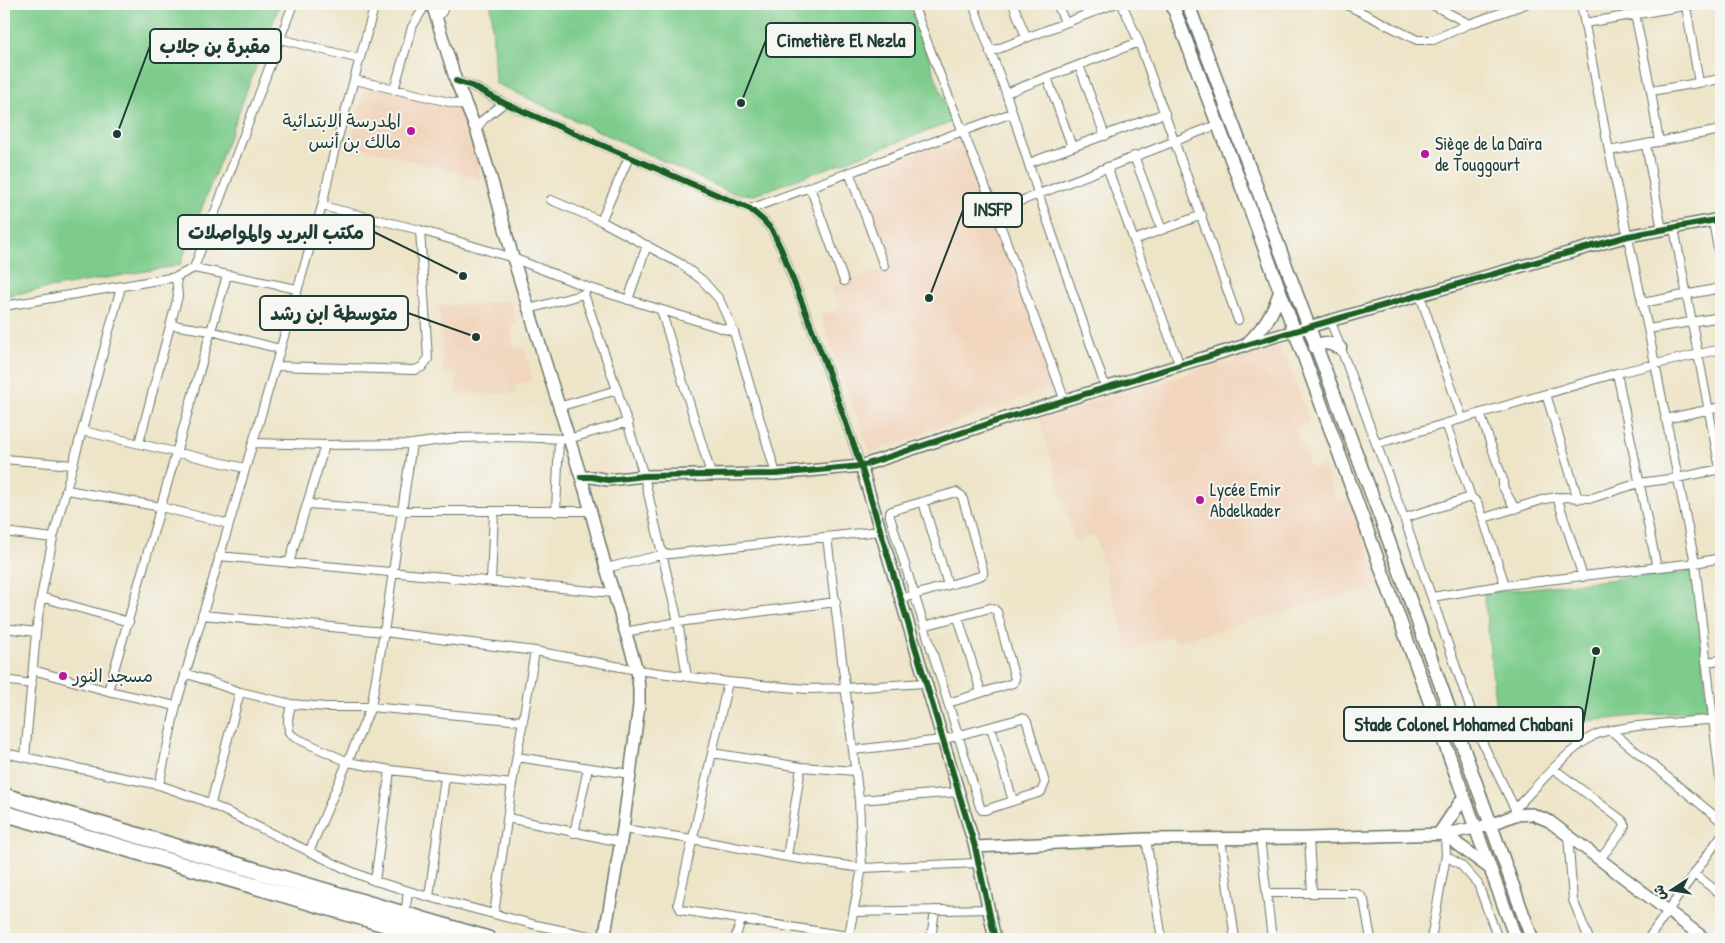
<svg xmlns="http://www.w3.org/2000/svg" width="1725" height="943" font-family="'Patrick Hand','Playpen Sans Arabic',sans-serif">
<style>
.built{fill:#f1d5bd}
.green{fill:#7dcc8c;stroke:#4e8460}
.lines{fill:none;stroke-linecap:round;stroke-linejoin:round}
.street-casing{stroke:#677768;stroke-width:10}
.secondary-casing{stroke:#677768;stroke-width:14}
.primary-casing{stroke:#677768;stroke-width:15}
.highway-casing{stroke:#677768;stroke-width:18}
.street{stroke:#fff;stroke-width:8}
.secondary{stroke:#fff;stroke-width:11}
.primary{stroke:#fff;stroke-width:12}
.highway{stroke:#fff;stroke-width:15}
.cycleway-casing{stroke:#f6f6f2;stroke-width:9}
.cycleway{stroke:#1b5e20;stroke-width:6}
.poi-dot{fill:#b5179e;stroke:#f6f6f2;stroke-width:2}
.labels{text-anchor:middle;stroke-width:4;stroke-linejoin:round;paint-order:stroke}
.poi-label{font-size:18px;fill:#1f3d34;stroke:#f6f6f2;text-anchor:start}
.leader{fill:none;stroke:#1f3d34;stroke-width:2}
.callout-dot{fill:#1f3d34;stroke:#f6f6f2;stroke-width:2}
.callout{fill:#f6f6f2;stroke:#1f3d34;stroke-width:2}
.callout-label{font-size:19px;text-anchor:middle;font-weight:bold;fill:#1f3d34}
</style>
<rect width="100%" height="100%" fill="#f6f6f2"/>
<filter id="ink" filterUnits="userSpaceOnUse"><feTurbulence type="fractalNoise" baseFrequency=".02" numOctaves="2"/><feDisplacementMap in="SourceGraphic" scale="10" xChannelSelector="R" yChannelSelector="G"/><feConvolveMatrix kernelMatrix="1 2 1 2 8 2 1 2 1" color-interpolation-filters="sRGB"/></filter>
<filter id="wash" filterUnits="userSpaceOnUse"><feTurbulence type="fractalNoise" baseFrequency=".0096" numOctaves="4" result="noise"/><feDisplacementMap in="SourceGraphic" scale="20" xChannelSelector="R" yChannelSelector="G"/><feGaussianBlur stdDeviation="1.12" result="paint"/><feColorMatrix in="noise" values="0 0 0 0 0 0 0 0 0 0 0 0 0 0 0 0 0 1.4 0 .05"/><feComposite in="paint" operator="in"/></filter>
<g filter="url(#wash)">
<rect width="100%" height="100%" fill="#eee4c8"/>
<path class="built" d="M 366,85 L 460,108 L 467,119 L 481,179 L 350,144 Z
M 964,135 L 1055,386 L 870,453 L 820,315 L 839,308 L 832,288 L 890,267 L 856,175 Z
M 511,301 L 516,323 L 512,327 L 513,347 L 525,351 L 533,380 L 525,383 L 515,383 L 516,393 L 456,394 L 456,373 L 443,374 L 439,306 Z
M 1279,347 L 1283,360 L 1288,359 L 1309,423 L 1296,428 L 1311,470 L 1324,466 L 1337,503 L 1349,498 L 1380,585 L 1175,642 L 1173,636 L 1128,651 L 1095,536 L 1075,541 L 1039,418 Z"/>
<path class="green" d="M 4,4 L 280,4 L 180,265 L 4,296 Z
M 491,4 L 909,4 L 952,122 L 754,195 L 732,193 L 495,83 Z
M 1693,571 L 1708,709 L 1498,730 L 1484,593 Z"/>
</g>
<g filter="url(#ink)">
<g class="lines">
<defs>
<path id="street" d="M 913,4 C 938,74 968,142 995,211
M 973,4 L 1006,93 L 1038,193 L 1106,389
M 1013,4 L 1026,37
M 1057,4 L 1065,22
M 1122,4 L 1139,42 L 1238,320
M 1345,4 L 1417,40 L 1433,40 L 1469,24
M 1431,4 L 1469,24 L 1526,4
M 1581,4 L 1609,151 L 1648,329 L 1695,563 L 1721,788
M 1686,6 L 1699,83
M 1635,14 L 1651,91 L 1659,142
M 436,19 L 442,12 L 445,4
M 1585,23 L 1696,4
M 280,39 L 360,59
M 990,52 L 1114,4
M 1079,65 L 1105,136
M 1047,77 L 1072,147
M 355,80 L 466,106
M 456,81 L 472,86 L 504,103 L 750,209 L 763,220 L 772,230 L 782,251 L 824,360 L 861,466
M 394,90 L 412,27 L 426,4
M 1651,91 L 1721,79
M 1006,93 L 1139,42
M 476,129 L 484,119 L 504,103
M 1646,145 L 1662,230
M 1609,151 L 1721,130
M 1134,156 L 1162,230
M 1029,163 L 1165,113
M 1107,167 L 1180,366
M 849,172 L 884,266
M 810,187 L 844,281
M 551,200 L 601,221 L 681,264 L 702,280 L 719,299 L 734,332
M 322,206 L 420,230 L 513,258 L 587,287 L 734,332 L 776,474
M 750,209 L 1012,113
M 601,221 L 629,157
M 1713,221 L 1721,266
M 1674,228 L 1720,469
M 1134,240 L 1202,215
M 194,268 L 297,289
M 587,287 L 584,294 L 617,390 L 644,476 L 678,622 L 687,677
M 1420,295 L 1462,418
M 628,300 L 647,245
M 1642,303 L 1721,288
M 4,306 L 176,277 L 194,268 L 293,4
M 529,309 L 584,294
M 661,310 L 711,474
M 1331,322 L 1404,518 L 1482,742 L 1515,809 L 1515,815
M 172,325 L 211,331 L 280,349
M 1648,329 L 1721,317
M 275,366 L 415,370 L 422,367 L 428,359 L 420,230
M 1617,373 L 1721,349
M 1546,394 L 1578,499
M 1065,401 L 995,211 L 1219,124
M 558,407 L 617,390
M 1480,413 L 1503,480 L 1503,487 L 1515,509
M 1665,419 L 1721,407
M 1446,423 L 1471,497 L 1477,502 L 1480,509 L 1505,585
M 83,431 L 245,468
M 139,443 L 178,296 L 176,277
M 253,443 L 325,445 L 412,444
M 1376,444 L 1617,373 L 1657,568
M 4,459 L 73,465
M 67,490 L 161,507 L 229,524
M 923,502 L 948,585
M 308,504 L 402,511 L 591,511
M 556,512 L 559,439
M 1404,518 L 1471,497
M 1484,518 L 1545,499 L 1557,497
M 4,532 L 53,538
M 827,537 L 859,800 L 862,868 L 848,939
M 219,556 L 613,593
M 289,563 L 325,445
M 606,568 L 661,555 L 880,531
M 1583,577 L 1557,497 L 1592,498 L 1639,483 L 1677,478 L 1721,469
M 491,582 L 494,512
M 41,597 L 129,622
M 1432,597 L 1505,585 L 1695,563 L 1721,558
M 202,615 L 384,632 L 535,651 L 637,670 L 728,682 L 807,689 L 846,688 L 925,683
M 958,617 L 981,692
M 924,626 L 990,608 L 994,609 L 997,612 L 1015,679 L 1013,683 L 948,703
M 4,628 L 36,632
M 625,632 L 678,622 L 836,602
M 1706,662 L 1721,660
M 33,670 L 108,691 L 176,706
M 185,673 L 240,692 L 291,704 L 326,707 L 371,707 L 522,721
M 4,680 L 32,684
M 728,682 L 678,904 L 681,910 L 848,936
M 108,691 L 227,275
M 291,704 L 288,719 L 289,732 L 294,737 L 348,762 L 390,770 L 512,784
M 991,727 L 1013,801
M 1610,730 L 1721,821
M 854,750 L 942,740 L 1022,718 L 1025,719 L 1027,722 L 1045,783 L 1041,792 L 985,810 L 982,810 L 980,807 C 951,710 920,613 890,517 L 890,512 L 894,510 L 956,492 L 962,496 L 983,570 L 983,574 L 980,576 L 900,599
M 4,753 L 159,785 L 202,800 L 350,871 L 375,881 L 429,897
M 712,753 L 801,767 L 856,771
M 25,757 L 36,632 L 41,597 L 53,538 L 121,287
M 517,757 L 630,774
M 1554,769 L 1623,821 L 1625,825 L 1623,830 L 1600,859
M 445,777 L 429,897 L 536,925 L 599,938
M 159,785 L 176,706 L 322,206 L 334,152 L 375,4
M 859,800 L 958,792
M 211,803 L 240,692
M 1515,809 C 1537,786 1565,752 1593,736 C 1604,730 1618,729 1630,727 C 1660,723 1691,721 1721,719
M 508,818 L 621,842
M 623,829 L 692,839 L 787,857 L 862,868 L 978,863
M 574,833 L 588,768
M 1568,835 L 1573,900 L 1589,939
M 1260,838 L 1272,939
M 1309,838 L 1312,892
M 1146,839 L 1162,939
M 1221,839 L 1235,939
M 309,852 L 371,707 L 384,632 L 412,444 L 457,438 L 513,437 L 568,439 L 628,422
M 1446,856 L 1461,865 L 1478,884 L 1498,939
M 787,857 L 801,767
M 1694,874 L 1721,894
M 375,881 L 390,770
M 1266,893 L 1354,893 L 1360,895 L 1364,900 L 1371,939
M 854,912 L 989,909
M 494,914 L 512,784 L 535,651
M 405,916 L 408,891
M 735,939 L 741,920
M 931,939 L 935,910
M 1431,939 L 1446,856 L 1445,834
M 1648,939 L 1721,836"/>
<path id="secondary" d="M 432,4 L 456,81 L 476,129 L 494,188 L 513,258 L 585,490 L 606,568 L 637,670 L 639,688 L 639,705 L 623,829 L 606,928 L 605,939
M 861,466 L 975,847 L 995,939
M 581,477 L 592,477 L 608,480 L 644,476 L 776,474 L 861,466 L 1006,418 L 1246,345 L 1420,295 L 1628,236 L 1721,219
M 975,847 L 1146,839 L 1309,838 L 1445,834 L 1490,825 L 1515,815 L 1532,814 L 1549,821 L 1705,939"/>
<path id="primary" d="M 1172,4 L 1249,206 L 1516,939
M 1188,4 L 1382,522 L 1532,939
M 1246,345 C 1265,326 1271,317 1280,292
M 1315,347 C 1324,340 1331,344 1340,348
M 1439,834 L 1464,797
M 1447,834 L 1457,844 L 1490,868"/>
<path id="highway" d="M 4,796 L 488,939
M 4,813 L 436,939"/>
</defs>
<use href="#street" class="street-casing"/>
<use href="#secondary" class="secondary-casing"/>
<use href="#primary" class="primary-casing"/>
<use href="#highway" class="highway-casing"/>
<use href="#street" class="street"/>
<use href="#secondary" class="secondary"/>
<use href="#primary" class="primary"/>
<use href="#highway" class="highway"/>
<defs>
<path id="cycleway" d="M 456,81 L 472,86 L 504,103 L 750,209 L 763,220 L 772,230 L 782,251 L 824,360 L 861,466 L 975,847 L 995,939
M 581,477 L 592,477 L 608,480 L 644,476 L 776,474 L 861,466 L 1006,418 L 1246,345 L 1420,295 L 1628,236 L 1721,219"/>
</defs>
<use href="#cycleway" class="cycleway-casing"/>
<use href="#cycleway" class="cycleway"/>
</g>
</g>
<g class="poi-dot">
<circle cx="411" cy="131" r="5"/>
<circle cx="1425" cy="154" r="5"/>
<circle cx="1200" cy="500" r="5"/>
<circle cx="63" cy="676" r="5"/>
</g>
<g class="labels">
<g class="poi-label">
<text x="401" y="127" text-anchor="end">المدرسة الابتدائية<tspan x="401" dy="21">مالك بن أنس</tspan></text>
<text x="1435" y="150">Siège de la Daïra<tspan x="1435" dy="21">de Touggourt</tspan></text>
<text x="1210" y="496">Lycée Emir<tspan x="1210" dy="21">Abdelkader</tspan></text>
<text x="73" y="682">مسجد النور</text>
</g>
</g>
<path class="leader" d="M741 103L766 40M117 134L150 46M929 298L963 210M463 276L374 232M476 337L408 313M1596 651L1583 724"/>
<g class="callout-dot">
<circle cx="741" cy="103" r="5"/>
<circle cx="117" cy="134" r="5"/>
<circle cx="929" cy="298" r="5"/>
<circle cx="463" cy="276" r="5"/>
<circle cx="476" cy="337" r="5"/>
<circle cx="1596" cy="651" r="5"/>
</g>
<g class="callout">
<rect x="766" y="23" width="149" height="34" rx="5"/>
<rect x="150" y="29" width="131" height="34" rx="5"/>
<rect x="963" y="193" width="59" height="34" rx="5"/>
<rect x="178" y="215" width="196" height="34" rx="5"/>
<rect x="260" y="296" width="148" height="34" rx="5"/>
<rect x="1344" y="707" width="239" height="34" rx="5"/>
</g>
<g class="callout-label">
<text x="841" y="47">Cimetière El Nezla</text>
<text x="215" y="53">مقبرة بن جلاب</text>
<text x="993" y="216">INSFP</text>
<text x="276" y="239">مكتب البريد والمواصلات</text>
<text x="334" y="320">متوسطة ابن رشد</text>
<text x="1464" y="731">Stade Colonel Mohamed Chabani</text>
</g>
<rect width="1725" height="943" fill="none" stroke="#f6f6f2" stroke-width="20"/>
<g transform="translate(1672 890) rotate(258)" stroke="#f6f6f2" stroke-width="4" paint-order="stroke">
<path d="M0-4L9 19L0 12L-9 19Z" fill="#1f3d34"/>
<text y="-8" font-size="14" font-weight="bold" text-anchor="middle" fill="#1f3d34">ش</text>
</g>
</svg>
